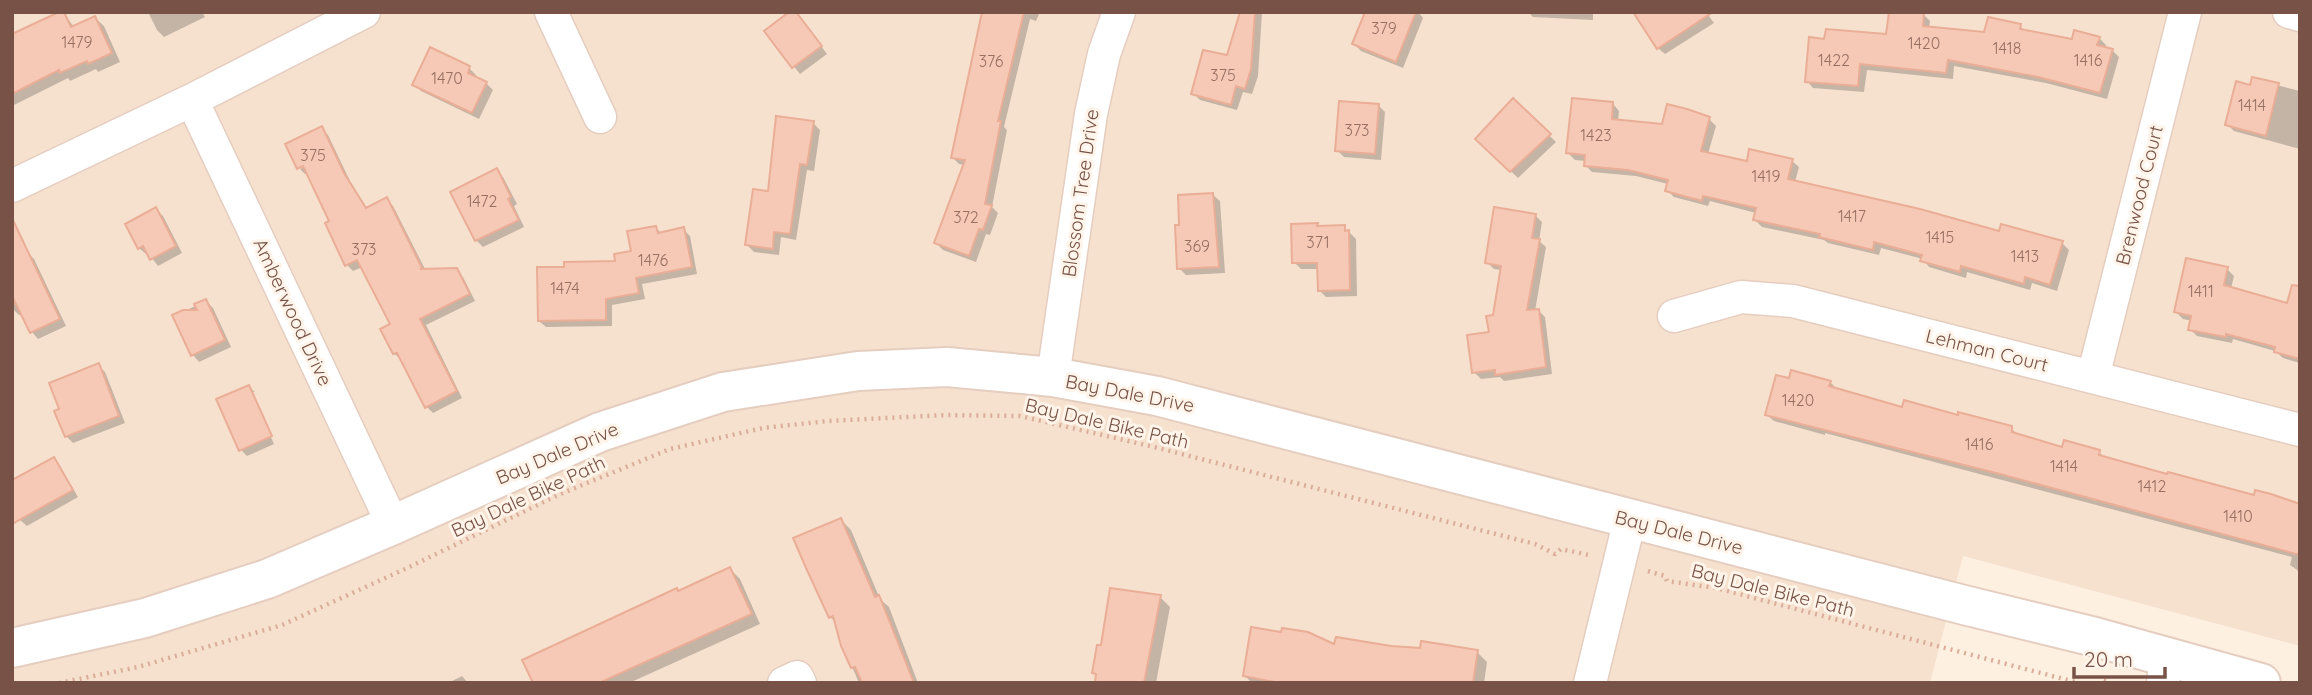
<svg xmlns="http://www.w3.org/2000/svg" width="2312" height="695" font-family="Quicksand,sans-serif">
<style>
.residential{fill:#f6e1cf}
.shadow{fill:#0003}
.building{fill:#f6c9b7;stroke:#eaad96;stroke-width:2}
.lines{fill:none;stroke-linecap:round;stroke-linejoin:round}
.minor-casing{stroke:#e5cdbf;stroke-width:35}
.tertiary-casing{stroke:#e5cdbf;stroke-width:42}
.path{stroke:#dbac9a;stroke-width:4.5;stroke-dasharray:2 5;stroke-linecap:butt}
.minor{stroke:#fff;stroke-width:32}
.tertiary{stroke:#fff;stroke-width:38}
.labels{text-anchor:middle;stroke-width:6;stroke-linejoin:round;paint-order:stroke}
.number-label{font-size:16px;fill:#987062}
.street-label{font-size:19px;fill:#785246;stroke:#fff4e9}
</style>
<rect width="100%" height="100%" fill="#fef0e1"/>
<path class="residential" d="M 12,12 L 2300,12 L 2300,646 L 1963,556 L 1930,683 L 12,683 Z"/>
<path class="shadow" d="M 63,12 L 74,27 L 95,18 L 104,26 L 120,62 L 98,72 L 96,69 L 70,81 L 68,78 L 12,106 L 12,37 Z
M 148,12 L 202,12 L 205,17 L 164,37 L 157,30 Z
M 983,12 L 1040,12 L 1036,21 L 1030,19 L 1004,127 L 1007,130 L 992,207 L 998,213 L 990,235 L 986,234 L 976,262 L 943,250 L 936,243 L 965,165 L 959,164 L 953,158 Z
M 1241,12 L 1262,12 L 1258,76 L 1252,94 L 1243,92 L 1237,110 L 1200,100 L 1193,93 L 1228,57 Z
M 1367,12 L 1418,12 L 1423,18 L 1403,68 L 1361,51 L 1354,44 Z
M 1528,12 L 1593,12 L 1593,20 L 1533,17 Z
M 1706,12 L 1714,23 L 1665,54 L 1658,48 Z
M 1923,14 L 1930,21 L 1929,29 L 1986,34 L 2020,26 L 2026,32 L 2073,41 L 2099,38 L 2106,45 L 2105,49 L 2112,50 L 2119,57 L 2107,99 L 2046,83 L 1954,66 L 1953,79 L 1867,70 L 1864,92 L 1813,88 L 1807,81 L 1826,41 L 1888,36 Z
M 800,18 L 827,54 L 800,74 L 766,32 Z
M 469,68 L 476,75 L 475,78 L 486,83 L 493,90 L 479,119 L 421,91 L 414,84 Z
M 2253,79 L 2300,91 L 2300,149 L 2234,131 L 2227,124 L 2251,87 Z
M 1513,100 L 1556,142 L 1518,178 L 1477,139 Z
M 1613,104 L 1619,111 L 1618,122 L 1663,126 L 1709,119 L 1716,126 L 1708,154 L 1748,164 L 1792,161 L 1799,167 L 1795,182 L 2000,234 L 2062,243 L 2069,250 L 2057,291 L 2032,283 L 2030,290 L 1967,272 L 1966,278 L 1929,267 L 1923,259 L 1881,248 L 1879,255 L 1828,243 L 1824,240 L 1762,227 L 1755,220 L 1756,213 L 1710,201 L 1708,206 L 1674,197 L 1667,190 L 1668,184 L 1636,176 L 1592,172 L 1585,165 L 1586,161 L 1575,160 L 1568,153 Z
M 1378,105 L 1385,112 L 1381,160 L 1344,157 L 1337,150 Z
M 813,123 L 820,130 L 814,171 L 807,170 L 796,240 L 781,237 L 779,255 L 754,252 L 747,245 L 770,193 Z
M 321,129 L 328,135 L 350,181 L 367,209 L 386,200 L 393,206 L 426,271 L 456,270 L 463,277 L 475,301 L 426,325 L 462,398 L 433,413 L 426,406 L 401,360 L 394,353 L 393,324 L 363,267 L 353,271 L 347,265 L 332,221 L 308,173 L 305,174 L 300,169 L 311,164 Z
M 496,170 L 503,177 L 517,204 L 514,206 L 524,227 L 483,247 L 476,240 L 453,192 Z
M 1213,195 L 1220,201 L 1225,273 L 1186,275 L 1179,268 L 1181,226 Z
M 156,210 L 163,216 L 182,253 L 158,266 L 148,253 L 146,254 L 139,248 Z
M 1535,215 L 1542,222 L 1539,241 L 1546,247 L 1535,311 L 1539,311 L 1545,317 L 1552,374 L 1504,381 L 1500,377 L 1481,379 L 1474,372 L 1491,334 L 1502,270 L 1494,269 L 1487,262 Z
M 1344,227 L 1356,239 L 1357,296 L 1326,297 L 1319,290 L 1319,269 L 1301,269 L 1294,262 Z
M 656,228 L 662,234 L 683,229 L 690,236 L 697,274 L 642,284 L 645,299 L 612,305 L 612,326 L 546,327 L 539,321 L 566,268 L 617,262 L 633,252 Z
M 27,252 L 34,259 L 66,326 L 38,339 L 32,332 L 21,314 L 19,315 L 12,308 L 12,259 Z
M 2227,269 L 2234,276 L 2231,289 L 2300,308 L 2300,363 L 2283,358 L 2275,351 L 2233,339 L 2232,343 L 2197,336 L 2190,329 L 2192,321 L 2183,319 L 2176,312 Z
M 206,301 L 213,308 L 231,347 L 199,362 L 193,355 L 174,316 Z
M 98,365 L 105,372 L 125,423 L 73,443 L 66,436 Z
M 1792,372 L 1831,383 L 1837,389 L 1903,409 L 2011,428 L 2018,435 L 2064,449 L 2099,452 L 2106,459 L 2300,514 L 2300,572 L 2290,565 L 2292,557 L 1825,433 L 1825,435 L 1774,421 L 1767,415 L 1790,380 Z
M 249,387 L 255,392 L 251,392 L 274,444 L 247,456 L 241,450 Z
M 54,459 L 60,466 L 78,497 L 27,526 L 20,520 L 12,505 Z
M 841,520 L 851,530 L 880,599 L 889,607 L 918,683 L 859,683 L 845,650 L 837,623 L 830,617 Z
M 730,569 L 740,579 L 760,624 L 629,683 L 534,683 L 679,593 Z
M 1160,597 L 1170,607 L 1156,683 L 1096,683 L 1098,676 L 1094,673 L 1103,647 Z
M 1335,647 L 1477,652 L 1487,662 L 1484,683 L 1252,683 L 1245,676 Z
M 462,676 L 468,683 L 448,683 Z"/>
<path class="building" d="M 59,12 L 64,12 L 71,27 L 95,16 L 112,53 L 88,64 L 87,61 L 60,73 L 59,70 L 12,94 L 12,34 Z
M 789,12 L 796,12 L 822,46 L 792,68 L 764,31 Z
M 982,12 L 1024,12 L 998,121 L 1001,121 L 985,204 L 992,205 L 983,230 L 979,229 L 969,256 L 934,243 L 965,160 L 951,158 Z
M 1240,12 L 1255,12 L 1251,69 L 1245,89 L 1236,86 L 1231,105 L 1191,94 L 1203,50 L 1227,55 Z
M 1365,12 L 1416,12 L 1396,62 L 1352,44 Z
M 1633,12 L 1713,12 L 1657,49 Z
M 1889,12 L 1924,12 L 1923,26 L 1984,32 L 1988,17 L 2021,24 L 2020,29 L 2072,39 L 2074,30 L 2100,37 L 2097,45 L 2113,49 L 2100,93 L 2038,77 L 1948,60 L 1946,73 L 1860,64 L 1858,86 L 1805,82 L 1809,37 L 1824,39 L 1826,29 L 1886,34 Z
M 430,47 L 470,66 L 468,73 L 487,82 L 472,113 L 412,85 Z
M 2252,77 L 2279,83 L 2266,136 L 2225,125 L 2236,81 L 2250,85 Z
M 1513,98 L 1551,134 L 1510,172 L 1475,139 Z
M 1572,98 L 1613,102 L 1612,119 L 1662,124 L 1667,104 L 1687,109 L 1710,117 L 1701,151 L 1747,161 L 1749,149 L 1793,159 L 1788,179 L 1920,209 L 1999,231 L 2001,224 L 2063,241 L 2050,285 L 2025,277 L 2024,284 L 1961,266 L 1960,272 L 1920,261 L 1922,255 L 1874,242 L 1873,250 L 1819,237 L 1820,234 L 1753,220 L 1756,208 L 1703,196 L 1702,201 L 1665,191 L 1668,180 L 1628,170 L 1584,166 L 1585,155 L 1566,153 Z
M 1339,101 L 1379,104 L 1375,154 L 1335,151 Z
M 776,116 L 814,121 L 807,165 L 800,164 L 790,234 L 774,232 L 773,249 L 745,245 L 753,189 L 768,191 Z
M 322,126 L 344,173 L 366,208 L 387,197 L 422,268 L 420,269 L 457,268 L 470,294 L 420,319 L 457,391 L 425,408 L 397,353 L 393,354 L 380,329 L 390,324 L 357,260 L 345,266 L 325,223 L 329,221 L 303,166 L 297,169 L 285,144 Z
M 497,168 L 511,197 L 508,199 L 519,220 L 475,241 L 450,192 Z
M 1213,193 L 1219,267 L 1177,269 L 1175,225 L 1179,225 L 1178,195 Z
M 156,207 L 176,246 L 150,260 L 143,246 L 138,249 L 125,224 Z
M 1494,207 L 1536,214 L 1532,238 L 1540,239 L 1527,310 L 1539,309 L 1546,367 L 1495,375 L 1495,370 L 1472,373 L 1467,335 L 1489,332 L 1486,316 L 1493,315 L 1501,266 L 1485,263 Z
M 12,218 L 60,319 L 30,333 L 12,296 Z
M 1318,223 L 1317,226 L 1345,225 L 1345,231 L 1349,230 L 1350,290 L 1318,291 L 1317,263 L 1292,263 L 1291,224 Z
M 656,226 L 658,233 L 684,227 L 692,267 L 636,278 L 639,293 L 606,299 L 606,320 L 538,321 L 537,267 L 564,267 L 564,262 L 615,261 L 614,254 L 631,251 L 627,231 Z
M 2186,258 L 2228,267 L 2224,285 L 2287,303 L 2292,285 L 2300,286 L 2300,359 L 2274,352 L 2275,347 L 2226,334 L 2226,337 L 2188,330 L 2191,316 L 2174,312 Z
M 206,299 L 225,340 L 191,356 L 172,315 L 183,310 L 197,310 L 194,304 Z
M 99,363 L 119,416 L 65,437 L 54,411 L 59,409 L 49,383 Z
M 1791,370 L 1831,381 L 1829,386 L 1902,407 L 1904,400 L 1958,415 L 1958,412 L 2012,426 L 2012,432 L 2062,447 L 2064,440 L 2100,450 L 2099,455 L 2167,474 L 2168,472 L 2254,495 L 2255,490 L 2271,494 L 2300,504 L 2300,555 L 2000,474 L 1765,415 L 1776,375 L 1789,378 Z
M 249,385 L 272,436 L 239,451 L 216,399 Z
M 54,457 L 73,490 L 12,524 L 12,480 Z
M 841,518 L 875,597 L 879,595 L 914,683 L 862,683 L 855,667 L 851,668 L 841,646 L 833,616 L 829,618 L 806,568 L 793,538 Z
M 730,567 L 752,614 L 599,683 L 533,683 L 522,660 L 677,588 L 678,591 Z
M 1110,588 L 1161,595 L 1144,683 L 1095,683 L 1096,674 L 1092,673 L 1097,645 L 1101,645 Z
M 1251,627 L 1281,632 L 1282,628 L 1308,632 L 1334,644 L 1336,637 L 1391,646 L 1420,648 L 1421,641 L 1478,650 L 1473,683 L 1280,683 L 1243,676 Z"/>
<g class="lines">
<defs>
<path id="minor" d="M 551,12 L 600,117
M 2289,12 L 2300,15
M 192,100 L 393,525
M 12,186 L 192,100 L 364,12
M 1674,316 L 1741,297 L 1793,301 L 2300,430
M 1053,377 L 1091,114 L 1104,54 L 1119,12
M 2093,377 L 2185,12
M 784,683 L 797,677 L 800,683
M 1590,683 L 1630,519
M 2163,683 L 2166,656"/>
<path id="tertiary" d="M 12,648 L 145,618 L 267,579 L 393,525 L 600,432 L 723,392 L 858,371 L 947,367 L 1053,377 L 1157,396 L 1964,605 L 2095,637 L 2261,683"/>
</defs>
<use href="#minor" class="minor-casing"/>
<use href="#tertiary" class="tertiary-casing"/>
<path class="path" d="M 1648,571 L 1665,576 L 1667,581 L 1716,588 L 2079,683
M 59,683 L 138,667 L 282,625 L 405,569 L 558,495 L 670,449 L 763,428 L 828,421 L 946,415 L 1020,416 L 1150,446 L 1535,544 L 1555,554 L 1561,549 L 1589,555
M 2101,683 L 2101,679 L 2110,683"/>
<use href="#minor" class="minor"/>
<use href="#tertiary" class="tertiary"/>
</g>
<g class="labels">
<g class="number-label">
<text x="1384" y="34">379</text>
<text x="77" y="48">1479</text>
<text x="1924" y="49">1420</text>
<text x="2007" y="54">1418</text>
<text x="1834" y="66">1422</text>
<text x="2088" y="66">1416</text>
<text x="991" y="67">376</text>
<text x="1223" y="81">375</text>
<text x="447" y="84">1470</text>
<text x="2252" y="111">1414</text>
<text x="1357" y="136">373</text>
<text x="1596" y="141">1423</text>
<text x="313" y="161">375</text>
<text x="1766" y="182">1419</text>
<text x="482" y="207">1472</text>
<text x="1852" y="222">1417</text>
<text x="966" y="223">372</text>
<text x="1940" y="243">1415</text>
<text x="1318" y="248">371</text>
<text x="1197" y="252">369</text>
<text x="364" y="255">373</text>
<text x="2025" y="262">1413</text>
<text x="653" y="266">1476</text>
<text x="565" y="294">1474</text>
<text x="2201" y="297">1411</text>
<text x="1798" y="406">1420</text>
<text x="1979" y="450">1416</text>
<text x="2064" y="472">1414</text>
<text x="2152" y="492">1412</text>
<text x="2238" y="522">1410</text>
</g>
<g class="street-label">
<text transform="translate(1080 193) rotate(-82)" y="7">Blossom Tree Drive</text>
<text transform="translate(2139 195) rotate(-76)" y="7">Brenwood Court</text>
<text transform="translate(293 312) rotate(65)" y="7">Amberwood Drive</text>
<text transform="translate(1987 350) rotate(14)" y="7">Lehman Court</text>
<text transform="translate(1130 393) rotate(11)" y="7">Bay Dale Drive</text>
<text transform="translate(1107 423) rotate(13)" y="7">Bay Dale Bike Path</text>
<text transform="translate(557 453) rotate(-23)" y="7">Bay Dale Drive</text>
<text transform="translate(528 496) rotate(-25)" y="7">Bay Dale Bike Path</text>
<text transform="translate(1679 532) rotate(14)" y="7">Bay Dale Drive</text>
<text transform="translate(1773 590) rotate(14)" y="7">Bay Dale Bike Path</text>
</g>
</g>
<rect width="2312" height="695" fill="none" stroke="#785246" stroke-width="28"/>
<path d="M2074 667v10h91v-10" fill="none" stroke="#785246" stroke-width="3.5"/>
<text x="2084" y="667" font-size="21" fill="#785246" stroke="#fff4e9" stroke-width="5" paint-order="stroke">20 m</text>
</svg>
